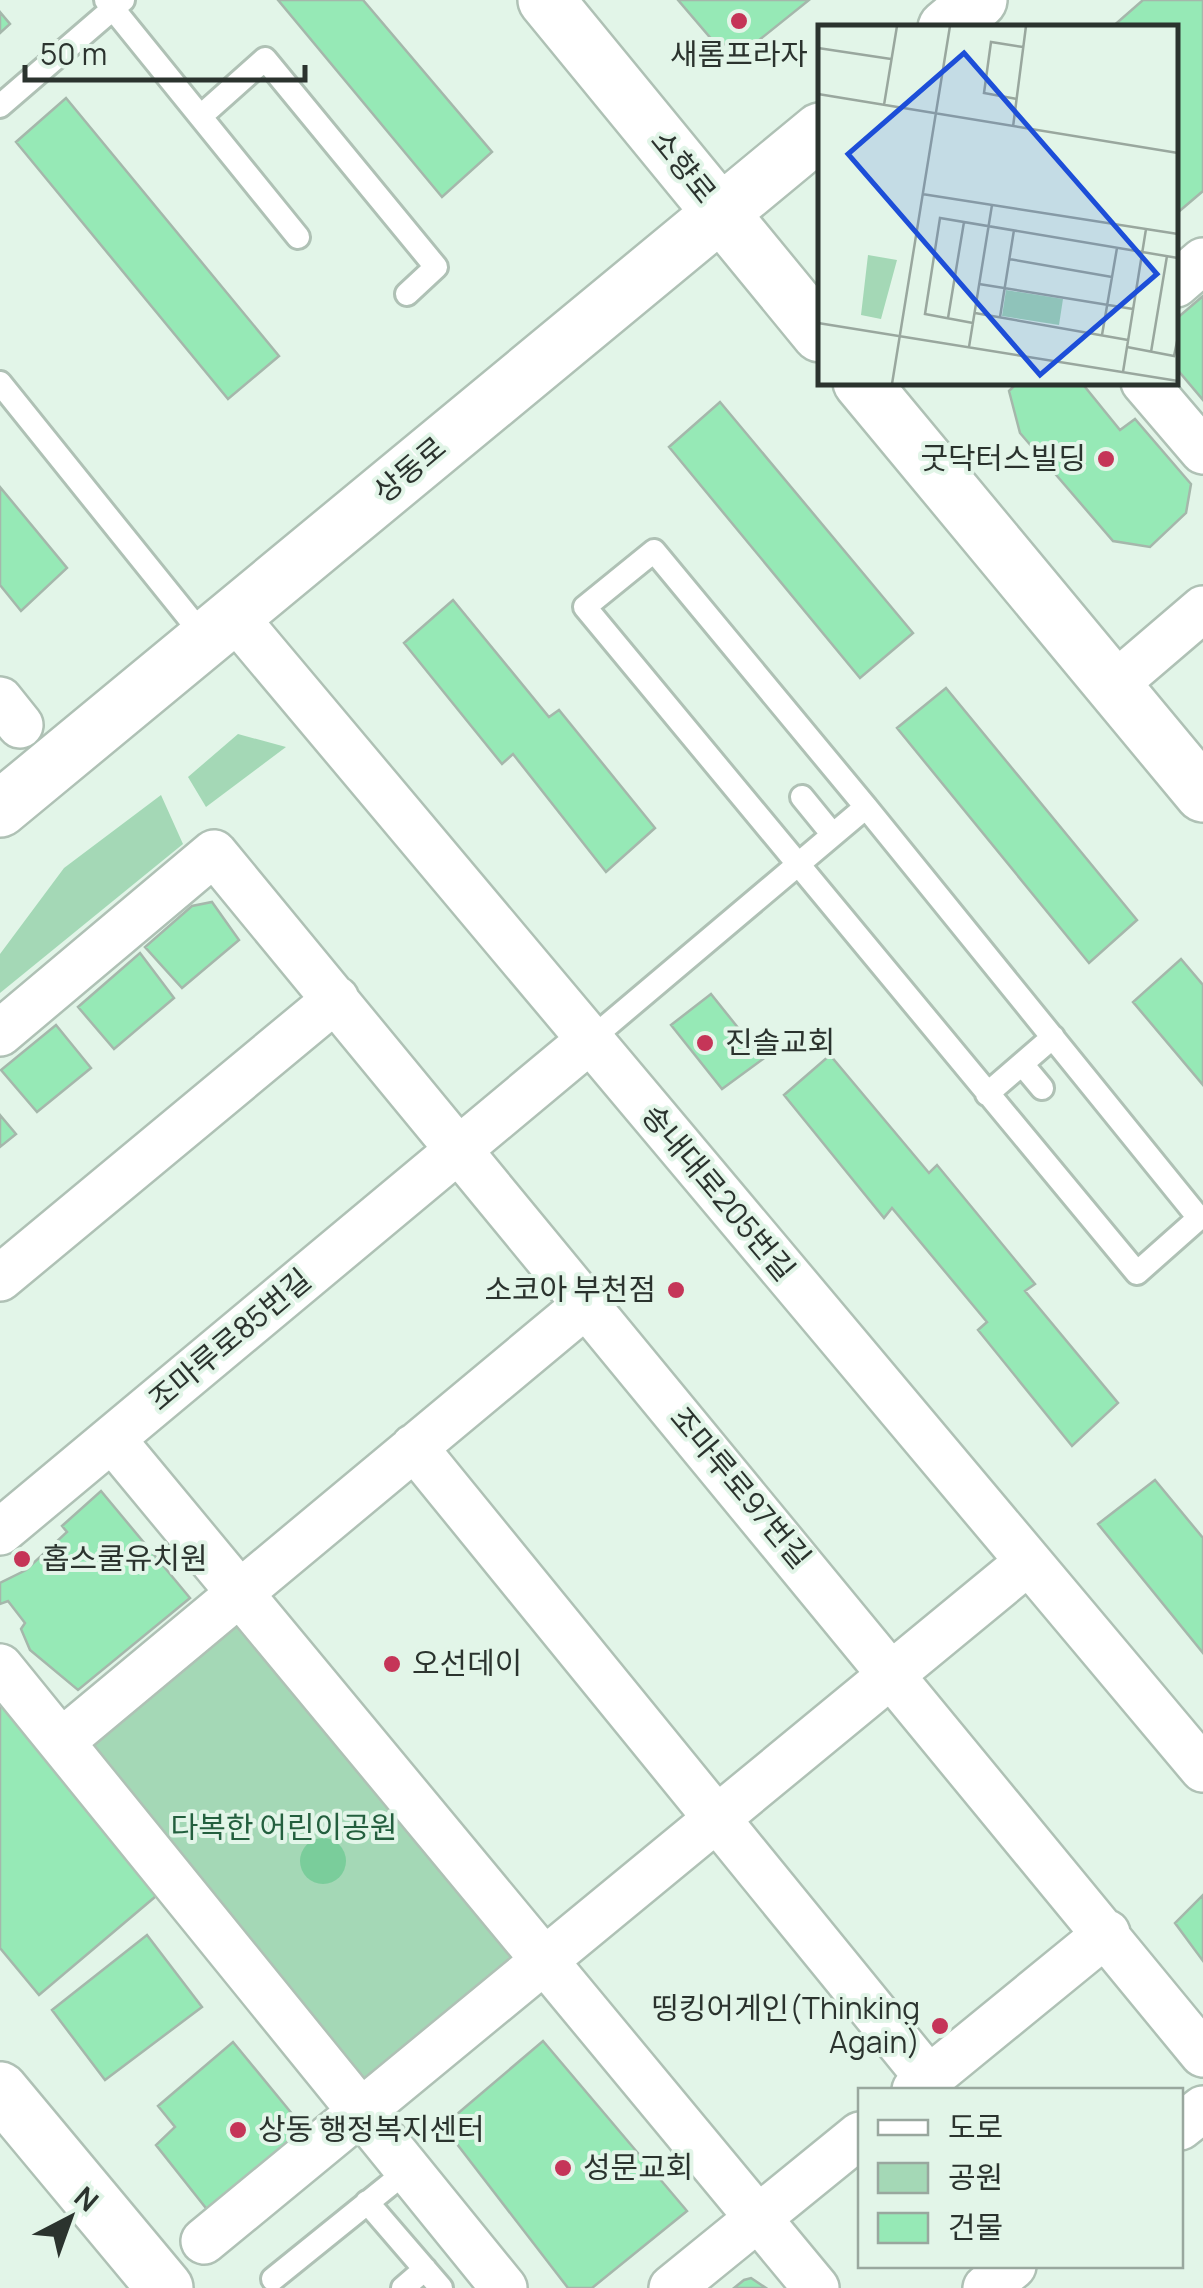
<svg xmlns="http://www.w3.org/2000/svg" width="1203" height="2288" font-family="Manrope,'Noto Sans KR',sans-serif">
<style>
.green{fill:#a4d8b6}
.water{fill:#7acd9b}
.building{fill:#96e9b6;stroke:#a5b7ab;stroke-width:2.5}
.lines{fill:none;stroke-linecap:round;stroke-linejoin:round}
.lane-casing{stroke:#afc1b5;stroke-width:28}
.street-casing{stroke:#afc1b5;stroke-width:50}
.secondary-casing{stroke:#afc1b5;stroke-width:60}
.lane{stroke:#fff;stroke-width:22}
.street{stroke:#fff;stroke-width:45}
.secondary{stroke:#fff;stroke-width:55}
.poi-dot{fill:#c53558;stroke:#e2f5e8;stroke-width:4}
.labels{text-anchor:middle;stroke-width:8;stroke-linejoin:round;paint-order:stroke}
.poi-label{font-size:30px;fill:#2b332e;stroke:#e2f5e8;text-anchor:start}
.street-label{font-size:30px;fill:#2b332e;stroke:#e2f5e8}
.park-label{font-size:30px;fill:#235f3e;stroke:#e2f5e8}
.inset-road{fill:none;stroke:#99a79e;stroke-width:2.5}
.view{fill:#1d4ed8;fill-opacity:0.15;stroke:#1d4ed8;stroke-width:5}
.inset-edge{fill:none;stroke:#2b332e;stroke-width:5}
</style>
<rect width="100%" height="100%" fill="#e2f5e8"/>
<path class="green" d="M 238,734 L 286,747 L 206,807 L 188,777 Z
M 161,795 L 183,844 L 0,993 L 0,954 L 64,868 Z
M 235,1608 L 523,1953 L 366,2087 L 77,1741 Z"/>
<path class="water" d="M300 1861a23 23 0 1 1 46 0a23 23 0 1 1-46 0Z"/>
<path class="building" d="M 278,0 L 363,0 L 492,152 L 442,197 Z
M 678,0 L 809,0 L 748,49 L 714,42 Z
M 1143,0 L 1203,0 L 1203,191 L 1176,214 L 1176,28 L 1111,28 Z
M 0,12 L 10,24 L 0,33 Z
M 66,98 L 279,356 L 228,399 L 16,142 Z
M 1203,296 L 1203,400 L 1176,368 L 1176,319 Z
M 1018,382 L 1081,382 L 1120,430 L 1135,419 L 1191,484 L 1186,513 L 1150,547 L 1113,541 L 1020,433 L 1009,391 Z
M 720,402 L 913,633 L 860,678 L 669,447 Z
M 0,487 L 67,568 L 21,611 L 0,585 Z
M 453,600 L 549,717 L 559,710 L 655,828 L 606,872 L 513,754 L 502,764 L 404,643 Z
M 946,688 L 1137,920 L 1089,963 L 897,728 Z
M 212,902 L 239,940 L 182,988 L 145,947 L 192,906 Z
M 140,953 L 174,998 L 114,1049 L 78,1007 Z
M 1181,959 L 1203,985 L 1203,1085 L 1133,1002 Z
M 711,994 L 763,1059 L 722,1089 L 671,1025 Z
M 56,1025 L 91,1068 L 37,1112 L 1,1070 Z
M 830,1055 L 929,1173 L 937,1165 L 1035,1284 L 1025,1291 L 1118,1403 L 1072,1446 L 978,1330 L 987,1322 L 892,1208 L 884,1218 L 784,1095 Z
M 0,1115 L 16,1134 L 0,1147 Z
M 1155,1480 L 1203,1538 L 1203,1653 L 1098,1524 Z
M 101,1491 L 190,1598 L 78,1690 L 30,1650 L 21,1629 L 25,1623 L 8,1601 L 0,1604 L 0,1583 L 26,1570 L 67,1532 L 62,1526 Z
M 0,1693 L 162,1891 L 39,1995 L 0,1948 Z
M 1203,1895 L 1203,1961 L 1175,1923 Z
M 147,1935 L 202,2007 L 105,2080 L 52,2010 Z
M 543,2041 L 687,2211 L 592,2288 L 568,2288 L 443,2126 Z
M 233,2042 L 307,2132 L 209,2212 L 156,2145 L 175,2127 L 158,2106 Z
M 751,2278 L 766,2288 L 734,2288 L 744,2280 Z"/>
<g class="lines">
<defs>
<path id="lane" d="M 106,0 L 298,237
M 0,106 L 123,0
M 201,116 L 265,59 L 436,267 L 407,294
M 0,383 L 206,639
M 802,797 L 833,835
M 590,1040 L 866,807 L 1199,1218 L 1137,1273 L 585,607 L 654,551 L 866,807
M 1022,1064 L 1042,1088
M 987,1094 L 1053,1037
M 367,2202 L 441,2288
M 273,2279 L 408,2170
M 403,2288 L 425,2269"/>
<path id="street" d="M 1176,284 L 1203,261
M 1144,382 L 1203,451
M 234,616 L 1203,1769
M 1113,686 L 1203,609
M 0,700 L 20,725
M 0,1033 L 214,853 L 1203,2054
M 0,1278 L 336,999
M 112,1439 L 816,2288
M 414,1447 L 929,2079
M 0,1532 L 590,1040
M 0,1667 L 504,2288
M 61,1742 L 588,1303
M 915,2090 L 1107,1933
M 1180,2127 L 1203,2109
M 204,2241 L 1028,1562
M 672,2288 L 860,2135
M 986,2288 L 1013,2266"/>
<path id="secondary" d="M 546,0 L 820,334
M 946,28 L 979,0
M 861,382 L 1203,794
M 0,809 L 820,131
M 0,2090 L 165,2288"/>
</defs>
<use href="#lane" class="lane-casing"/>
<use href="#street" class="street-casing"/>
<use href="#secondary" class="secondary-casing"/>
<use href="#lane" class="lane"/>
<use href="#street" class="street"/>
<use href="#secondary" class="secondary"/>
</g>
<g class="poi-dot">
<circle cx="739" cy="21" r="10"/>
<circle cx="1106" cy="459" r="10"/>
<circle cx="705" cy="1043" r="10"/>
<circle cx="676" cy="1290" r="10"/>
<circle cx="22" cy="1559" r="10"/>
<circle cx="392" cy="1664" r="10"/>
<circle cx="940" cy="2026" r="10"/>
<circle cx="238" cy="2130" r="10"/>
<circle cx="563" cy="2168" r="10"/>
</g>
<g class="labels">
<g class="poi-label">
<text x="739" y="65" text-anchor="middle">새롬프라자</text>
<text x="1086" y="469" text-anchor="end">굿닥터스빌딩</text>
<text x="725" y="1053">진솔교회</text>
<text x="656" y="1300" text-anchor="end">소코아 부천점</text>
<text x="42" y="1569">홉스쿨유치원</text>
<text x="412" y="1674">오선데이</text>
<text x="920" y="2019" text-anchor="end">띵킹어게인(Thinking<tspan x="920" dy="34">Again)</tspan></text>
<text x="258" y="2140">상동 행정복지센터</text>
<text x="583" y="2178">성문교회</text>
</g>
<g class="street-label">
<text transform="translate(683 167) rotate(51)" y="10">소향로</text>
<text transform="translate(410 470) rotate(-40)" y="10">상동로</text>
<text transform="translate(718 1193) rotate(50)" y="10">송내대로205번길</text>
<text transform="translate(230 1340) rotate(-40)" y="10">조마루로85번길</text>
<text transform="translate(740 1488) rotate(50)" y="10">조마루로97번길</text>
</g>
<g class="park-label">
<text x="284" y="1838">다복한 어린이공원</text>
</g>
</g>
<g transform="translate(818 25)">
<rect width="360" height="360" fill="#e2f5e8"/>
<path d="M 50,230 L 79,235 L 63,294 L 43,290 ZM 188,265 L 245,274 L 241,300 L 184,291 Z" fill="#a4d8b6"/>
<path class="inset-road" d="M 0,23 L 73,34M 0,69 L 360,128M 199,74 L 166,68 L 173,17 L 205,22M 66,80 L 79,1M 195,102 L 208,1M 104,169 L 360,209M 191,234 L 294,252M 161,259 L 315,284M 157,288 L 310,315M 182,292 L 196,205M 130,293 L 146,197M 0,298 L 360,356M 155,298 L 107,289 L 122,193 L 360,233M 284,310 L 299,223M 151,322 L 174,180M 309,322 L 356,331 L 360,312M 333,327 L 349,231M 305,347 L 328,204M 74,359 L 132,1"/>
<path class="view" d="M 146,28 L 339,249 L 222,350 L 30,129 Z"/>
<rect width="360" height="360" class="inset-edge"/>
</g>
<rect x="858" y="2088" width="325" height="180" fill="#e2f5e8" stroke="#99a79e" stroke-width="2.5"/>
<rect x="878" y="2120" width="50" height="15" fill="#ffffff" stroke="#99a79e" stroke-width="2.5"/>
<text x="948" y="2138" font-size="30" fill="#2b332e">도로</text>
<rect x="878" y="2163" width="50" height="30" fill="#a4d8b6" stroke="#99a79e" stroke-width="2.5"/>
<text x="948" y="2188" font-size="30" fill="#2b332e">공원</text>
<rect x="878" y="2213" width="50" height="30" fill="#96e9b6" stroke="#99a79e" stroke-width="2.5"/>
<text x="948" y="2238" font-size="30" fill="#2b332e">건물</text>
<g transform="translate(70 2218) rotate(41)" stroke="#e2f5e8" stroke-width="8" paint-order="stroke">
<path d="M0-8L18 38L0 25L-18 38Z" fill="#2b332e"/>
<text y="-15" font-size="28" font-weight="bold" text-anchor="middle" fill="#2b332e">N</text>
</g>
<path d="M25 65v15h280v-15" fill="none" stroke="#2b332e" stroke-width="5"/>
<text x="40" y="65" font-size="30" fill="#2b332e" stroke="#e2f5e8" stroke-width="8" paint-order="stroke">50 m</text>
</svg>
